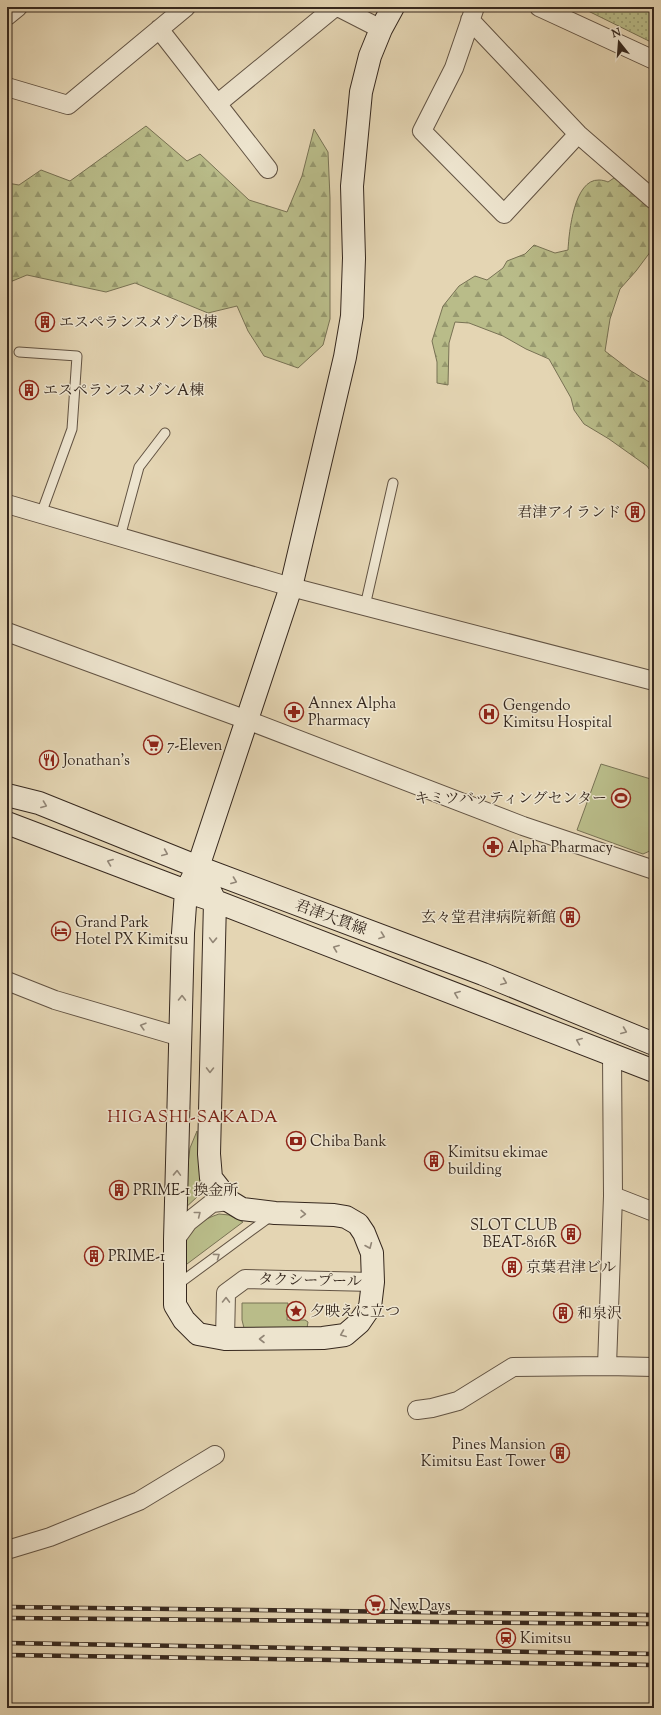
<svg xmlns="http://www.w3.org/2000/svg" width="661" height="1715" font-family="'Sorts Mill Goudy','Noto Serif JP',serif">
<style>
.forest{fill:url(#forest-firs);stroke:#787254}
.park{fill:url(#park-dots);stroke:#787254}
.garden{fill:#b9bc89;stroke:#787254}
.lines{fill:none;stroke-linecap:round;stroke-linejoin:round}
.lane-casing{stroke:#625343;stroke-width:11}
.street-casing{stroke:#625343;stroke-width:20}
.secondary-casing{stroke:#36281e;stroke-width:24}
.lane{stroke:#ede4ce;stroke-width:9}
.street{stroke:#ede4ce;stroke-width:18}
.secondary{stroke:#ede4ce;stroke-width:22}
.rail-casing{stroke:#36281e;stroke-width:4.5}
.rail{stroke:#ede4ce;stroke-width:3;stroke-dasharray:9;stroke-linecap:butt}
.oneway{stroke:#928676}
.labels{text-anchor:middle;stroke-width:3;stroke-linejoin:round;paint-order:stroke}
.poi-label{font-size:15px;fill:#36281e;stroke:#ede4ce;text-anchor:start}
.street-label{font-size:15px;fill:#36281e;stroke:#ede4ce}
.quarter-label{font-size:17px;letter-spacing:1px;fill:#7a1f14;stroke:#ede4ce}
</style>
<defs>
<pattern id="forest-firs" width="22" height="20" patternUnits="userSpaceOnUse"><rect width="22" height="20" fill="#b9bc89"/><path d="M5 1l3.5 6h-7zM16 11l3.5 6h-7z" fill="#97996f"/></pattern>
<pattern id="park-dots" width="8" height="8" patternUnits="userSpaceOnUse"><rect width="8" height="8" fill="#b9bc89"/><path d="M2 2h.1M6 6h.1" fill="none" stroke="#97996f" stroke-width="1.8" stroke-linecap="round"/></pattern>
</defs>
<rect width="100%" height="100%" fill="#e4d5b3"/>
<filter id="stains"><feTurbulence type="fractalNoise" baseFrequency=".005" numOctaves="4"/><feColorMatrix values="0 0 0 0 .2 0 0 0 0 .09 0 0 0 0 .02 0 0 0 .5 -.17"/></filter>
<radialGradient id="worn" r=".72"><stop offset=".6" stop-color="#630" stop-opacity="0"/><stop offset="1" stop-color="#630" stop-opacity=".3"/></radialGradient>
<path class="forest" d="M 146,126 L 187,161 L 200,154 L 249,200 L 287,212 L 302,176 L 314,129 L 328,152 L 330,198 L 330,319 L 323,345 L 298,368 L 264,356 L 248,331 L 237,306 L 208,313 L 135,283 L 106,292 L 27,275 L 10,282 L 7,282 L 7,183 L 19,185 L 41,170 L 70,181 Z
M 614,178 L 625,185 L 649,206 L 654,214 L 654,247 L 636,271 L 620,289 L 610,319 L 605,351 L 631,371 L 651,383 L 654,379 L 654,476 L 647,466 L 609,439 L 584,424 L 574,410 L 571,398 L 549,359 L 526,349 L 503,336 L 469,323 L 455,322 L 449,343 L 448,385 L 437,383 L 437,362 L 432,341 L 443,306 L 459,286 L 475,276 L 487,280 L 503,268 L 507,261 L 525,254 L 534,245 L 555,253 L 568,250 C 569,232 574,179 599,180 C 602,180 606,181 608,182 Z"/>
<path class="park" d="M 580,7 L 654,7 L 654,43 L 653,43 Z"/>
<path class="garden" d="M 601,764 L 654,780 L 654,846 L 652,850 L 643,854 L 577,830 Z
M 197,1131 L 200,1180 L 206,1193 L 198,1196 L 182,1211 L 190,1148 Z
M 219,1214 L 229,1215 L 243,1222 L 183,1267 C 183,1260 181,1251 183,1244 C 188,1227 204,1219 219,1214 Z
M 242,1303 L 288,1303 L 287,1320 L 305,1320 L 308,1322 L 307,1328 L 244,1328 L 242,1320 Z"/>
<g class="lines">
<defs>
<path id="lane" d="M 19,352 L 77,356 L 72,429 L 41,514
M 120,537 L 139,467 L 165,433
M 365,606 L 393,483
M 177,1285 L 271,1216"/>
<path id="street" d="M 338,7 L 381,29
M 475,7 L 454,68 L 422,131 L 504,214 L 578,134
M 539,7 L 654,60
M 7,16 L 18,7
M 470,20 L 578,134 L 654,200
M 159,29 L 268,169
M 7,87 L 68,105 L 186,7
M 217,104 L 335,7
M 7,504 L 291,587 L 654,681
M 7,632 L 247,720 L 523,826 L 654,870
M 7,981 L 55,1000 L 181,1037
M 612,1054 L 613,1196 L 607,1366 L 654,1367
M 613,1196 L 654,1212
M 175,1240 L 188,1222 L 212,1203 L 229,1201
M 225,1339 L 226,1293 L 245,1279 L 373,1282
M 417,1410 L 432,1408 L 458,1401 L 513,1367 L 607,1366
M 7,1550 L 50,1537 L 139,1501 L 215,1455"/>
<path id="secondary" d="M 7,795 L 39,803 L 198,867 L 483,974 L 654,1044
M 7,823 L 186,891 L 215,901 L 654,1071
M 198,867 L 215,901 L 209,1154 L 211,1178 L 229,1201 L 242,1209 L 275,1213 L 334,1215 L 346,1217 L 358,1224 L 364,1233 L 372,1253 L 373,1282 L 370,1307 L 359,1323 L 345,1335 L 323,1338 L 225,1339 L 198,1334 L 184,1320 L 175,1305 L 175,1240 L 183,933 L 186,891 L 198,867 L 291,587 L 345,357 L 352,316 L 354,258 L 352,186 L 361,92 L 370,56 L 381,29 L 393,7"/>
</defs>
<use href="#lane" class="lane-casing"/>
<use href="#street" class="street-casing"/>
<use href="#secondary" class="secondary-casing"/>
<use href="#lane" class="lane"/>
<use href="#street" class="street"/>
<use href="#secondary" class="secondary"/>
<defs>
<path id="rail" d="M 7,1607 L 654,1615
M 7,1618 L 654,1624
M 7,1643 L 654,1654
M 7,1655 L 654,1665"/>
</defs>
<use href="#rail" class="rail-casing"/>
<use href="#rail" class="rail"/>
</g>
<defs><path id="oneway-chevron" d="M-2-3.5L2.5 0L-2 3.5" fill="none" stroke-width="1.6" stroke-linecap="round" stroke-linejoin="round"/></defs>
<g class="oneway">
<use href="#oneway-chevron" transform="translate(44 805) rotate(21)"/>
<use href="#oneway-chevron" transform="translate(165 853) rotate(23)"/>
<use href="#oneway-chevron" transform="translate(110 862) rotate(-159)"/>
<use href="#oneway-chevron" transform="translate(234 881) rotate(21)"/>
<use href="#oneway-chevron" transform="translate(382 936) rotate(20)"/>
<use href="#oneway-chevron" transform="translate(213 940) rotate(92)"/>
<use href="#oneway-chevron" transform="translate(336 948) rotate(-159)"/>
<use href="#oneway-chevron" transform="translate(504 982) rotate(22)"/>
<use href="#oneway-chevron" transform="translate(457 994) rotate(-159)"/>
<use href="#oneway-chevron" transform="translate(182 998) rotate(-89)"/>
<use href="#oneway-chevron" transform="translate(143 1026) rotate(-164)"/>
<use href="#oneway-chevron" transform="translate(624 1031) rotate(22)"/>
<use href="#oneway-chevron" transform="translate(579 1041) rotate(-158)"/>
<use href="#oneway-chevron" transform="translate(210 1070) rotate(91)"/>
<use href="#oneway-chevron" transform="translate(177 1173) rotate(-88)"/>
<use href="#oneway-chevron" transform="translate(198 1214) rotate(-38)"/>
<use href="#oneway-chevron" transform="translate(303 1214) rotate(2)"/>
<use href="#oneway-chevron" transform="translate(369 1246) rotate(67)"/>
<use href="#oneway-chevron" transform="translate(217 1256) rotate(-36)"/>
<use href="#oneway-chevron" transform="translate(226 1300) rotate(-89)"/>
<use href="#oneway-chevron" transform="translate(343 1334) rotate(158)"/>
<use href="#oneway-chevron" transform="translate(262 1339) rotate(180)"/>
</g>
<defs>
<symbol id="building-ring" viewBox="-11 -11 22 22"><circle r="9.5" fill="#ede4ce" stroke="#8f2418" stroke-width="1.5"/><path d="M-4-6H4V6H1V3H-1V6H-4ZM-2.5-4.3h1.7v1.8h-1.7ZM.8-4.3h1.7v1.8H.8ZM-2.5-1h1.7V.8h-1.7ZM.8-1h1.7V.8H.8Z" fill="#8f2418"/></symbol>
<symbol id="pharmacy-ring" viewBox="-11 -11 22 22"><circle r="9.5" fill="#ede4ce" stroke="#8f2418" stroke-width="1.5"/><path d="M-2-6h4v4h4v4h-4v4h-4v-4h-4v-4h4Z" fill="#8f2418"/></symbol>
<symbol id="hospital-ring" viewBox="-11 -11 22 22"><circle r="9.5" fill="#ede4ce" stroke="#8f2418" stroke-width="1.5"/><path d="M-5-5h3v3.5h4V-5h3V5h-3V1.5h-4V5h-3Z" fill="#8f2418"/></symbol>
<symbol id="supermarket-ring" viewBox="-11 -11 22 22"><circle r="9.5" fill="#ede4ce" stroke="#8f2418" stroke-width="1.5"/><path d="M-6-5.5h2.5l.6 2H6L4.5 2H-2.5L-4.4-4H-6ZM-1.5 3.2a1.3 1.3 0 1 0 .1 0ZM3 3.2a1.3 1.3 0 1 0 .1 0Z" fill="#8f2418"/></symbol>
<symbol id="restaurant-ring" viewBox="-11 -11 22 22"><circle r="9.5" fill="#ede4ce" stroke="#8f2418" stroke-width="1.5"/><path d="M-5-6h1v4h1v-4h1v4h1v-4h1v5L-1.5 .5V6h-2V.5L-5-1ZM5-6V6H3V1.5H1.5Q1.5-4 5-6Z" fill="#8f2418"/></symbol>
<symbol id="stadium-ring" viewBox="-11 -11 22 22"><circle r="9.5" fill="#ede4ce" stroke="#8f2418" stroke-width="1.5"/><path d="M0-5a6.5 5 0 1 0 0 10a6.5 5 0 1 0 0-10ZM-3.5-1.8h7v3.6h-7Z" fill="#8f2418"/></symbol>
<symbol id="hotel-ring" viewBox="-11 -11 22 22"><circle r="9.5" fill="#ede4ce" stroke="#8f2418" stroke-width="1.5"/><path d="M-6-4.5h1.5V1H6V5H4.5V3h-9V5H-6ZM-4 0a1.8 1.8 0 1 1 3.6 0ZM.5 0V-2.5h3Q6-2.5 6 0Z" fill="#8f2418"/></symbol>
<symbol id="bank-ring" viewBox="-11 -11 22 22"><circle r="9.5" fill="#ede4ce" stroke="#8f2418" stroke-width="1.5"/><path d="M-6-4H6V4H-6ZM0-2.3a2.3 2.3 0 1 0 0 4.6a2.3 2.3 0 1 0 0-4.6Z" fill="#8f2418"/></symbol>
<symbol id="sight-ring" viewBox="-11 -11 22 22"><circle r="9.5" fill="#ede4ce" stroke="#8f2418" stroke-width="1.5"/><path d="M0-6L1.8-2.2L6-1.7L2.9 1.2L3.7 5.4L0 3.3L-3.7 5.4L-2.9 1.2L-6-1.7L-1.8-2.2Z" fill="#8f2418"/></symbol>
<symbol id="station-ring" viewBox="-11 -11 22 22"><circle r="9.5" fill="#ede4ce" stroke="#8f2418" stroke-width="1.5"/><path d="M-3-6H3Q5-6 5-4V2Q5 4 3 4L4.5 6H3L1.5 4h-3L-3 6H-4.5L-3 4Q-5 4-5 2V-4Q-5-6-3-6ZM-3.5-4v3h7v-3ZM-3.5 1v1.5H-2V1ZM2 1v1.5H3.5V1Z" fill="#8f2418"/></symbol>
</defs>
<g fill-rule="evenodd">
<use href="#building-ring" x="34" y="311" width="22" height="22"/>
<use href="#building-ring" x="18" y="379" width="22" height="22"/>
<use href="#building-ring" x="624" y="501" width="22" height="22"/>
<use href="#pharmacy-ring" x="283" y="701" width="22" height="22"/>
<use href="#hospital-ring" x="478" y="703" width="22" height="22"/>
<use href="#supermarket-ring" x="142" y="734" width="22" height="22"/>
<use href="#restaurant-ring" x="38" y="749" width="22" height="22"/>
<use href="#stadium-ring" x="610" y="787" width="22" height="22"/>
<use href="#pharmacy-ring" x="482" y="836" width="22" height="22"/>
<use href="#building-ring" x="559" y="906" width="22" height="22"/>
<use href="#hotel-ring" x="50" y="920" width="22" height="22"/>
<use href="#bank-ring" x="285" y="1130" width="22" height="22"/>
<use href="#building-ring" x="423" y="1150" width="22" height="22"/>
<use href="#building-ring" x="108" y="1179" width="22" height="22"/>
<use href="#building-ring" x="560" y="1223" width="22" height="22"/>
<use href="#building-ring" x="83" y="1245" width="22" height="22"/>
<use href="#building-ring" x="501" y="1256" width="22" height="22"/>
<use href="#sight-ring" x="285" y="1300" width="22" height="22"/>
<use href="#building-ring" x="552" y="1302" width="22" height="22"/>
<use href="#building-ring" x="549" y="1442" width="22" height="22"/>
<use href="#supermarket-ring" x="364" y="1594" width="22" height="22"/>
<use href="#station-ring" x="495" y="1627" width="22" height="22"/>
</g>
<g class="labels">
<g class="poi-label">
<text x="59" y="327">エスペランスメゾンB棟</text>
<text x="43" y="395">エスペランスメゾンA棟</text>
<text x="621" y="517" text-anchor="end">君津アイランド</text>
<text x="308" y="708">Annex Alpha<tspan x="308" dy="17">Pharmacy</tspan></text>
<text x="503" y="710">Gengendo<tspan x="503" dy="17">Kimitsu Hospital</tspan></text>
<text x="167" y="750">7-Eleven</text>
<text x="63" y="765">Jonathan's</text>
<text x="607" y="803" text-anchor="end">キミツバッティングセンター</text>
<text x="507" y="852">Alpha Pharmacy</text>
<text x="556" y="922" text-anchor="end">玄々堂君津病院新館</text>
<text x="75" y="927">Grand Park<tspan x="75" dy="17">Hotel PX Kimitsu</tspan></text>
<text x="310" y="1146">Chiba Bank</text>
<text x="448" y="1157">Kimitsu ekimae<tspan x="448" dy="17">building</tspan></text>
<text x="133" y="1195">PRIME-1 換金所</text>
<text x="557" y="1230" text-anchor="end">SLOT CLUB<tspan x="557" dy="17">BEAT-816R</tspan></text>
<text x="108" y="1261">PRIME-1</text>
<text x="526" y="1272">京葉君津ビル</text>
<text x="310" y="1316">夕映えに立つ</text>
<text x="577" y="1318">和泉沢</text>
<text x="546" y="1449" text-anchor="end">Pines Mansion<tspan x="546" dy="17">Kimitsu East Tower</tspan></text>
<text x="389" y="1610">NewDays</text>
<text x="520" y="1643">Kimitsu</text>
</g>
<g class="street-label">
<text transform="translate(331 917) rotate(20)" y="5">君津大貫線</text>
<text transform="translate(310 1280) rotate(1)" y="5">タクシープール</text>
</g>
<g class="quarter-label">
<text x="193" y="1122">HIGASHI-SAKADA</text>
</g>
</g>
<rect width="661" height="1715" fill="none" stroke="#e4d5b3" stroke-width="24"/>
<rect x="8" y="8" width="645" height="1699" fill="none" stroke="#36281e" stroke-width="2"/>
<rect x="12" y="12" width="637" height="1691" fill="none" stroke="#36281e"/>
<g transform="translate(619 42) rotate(343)" stroke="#ede4ce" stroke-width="3" paint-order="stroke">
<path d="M0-3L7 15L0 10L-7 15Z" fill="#36281e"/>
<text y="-6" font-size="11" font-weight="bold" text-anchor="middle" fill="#36281e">N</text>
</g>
<rect width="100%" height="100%" filter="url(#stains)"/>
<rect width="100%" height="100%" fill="url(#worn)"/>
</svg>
